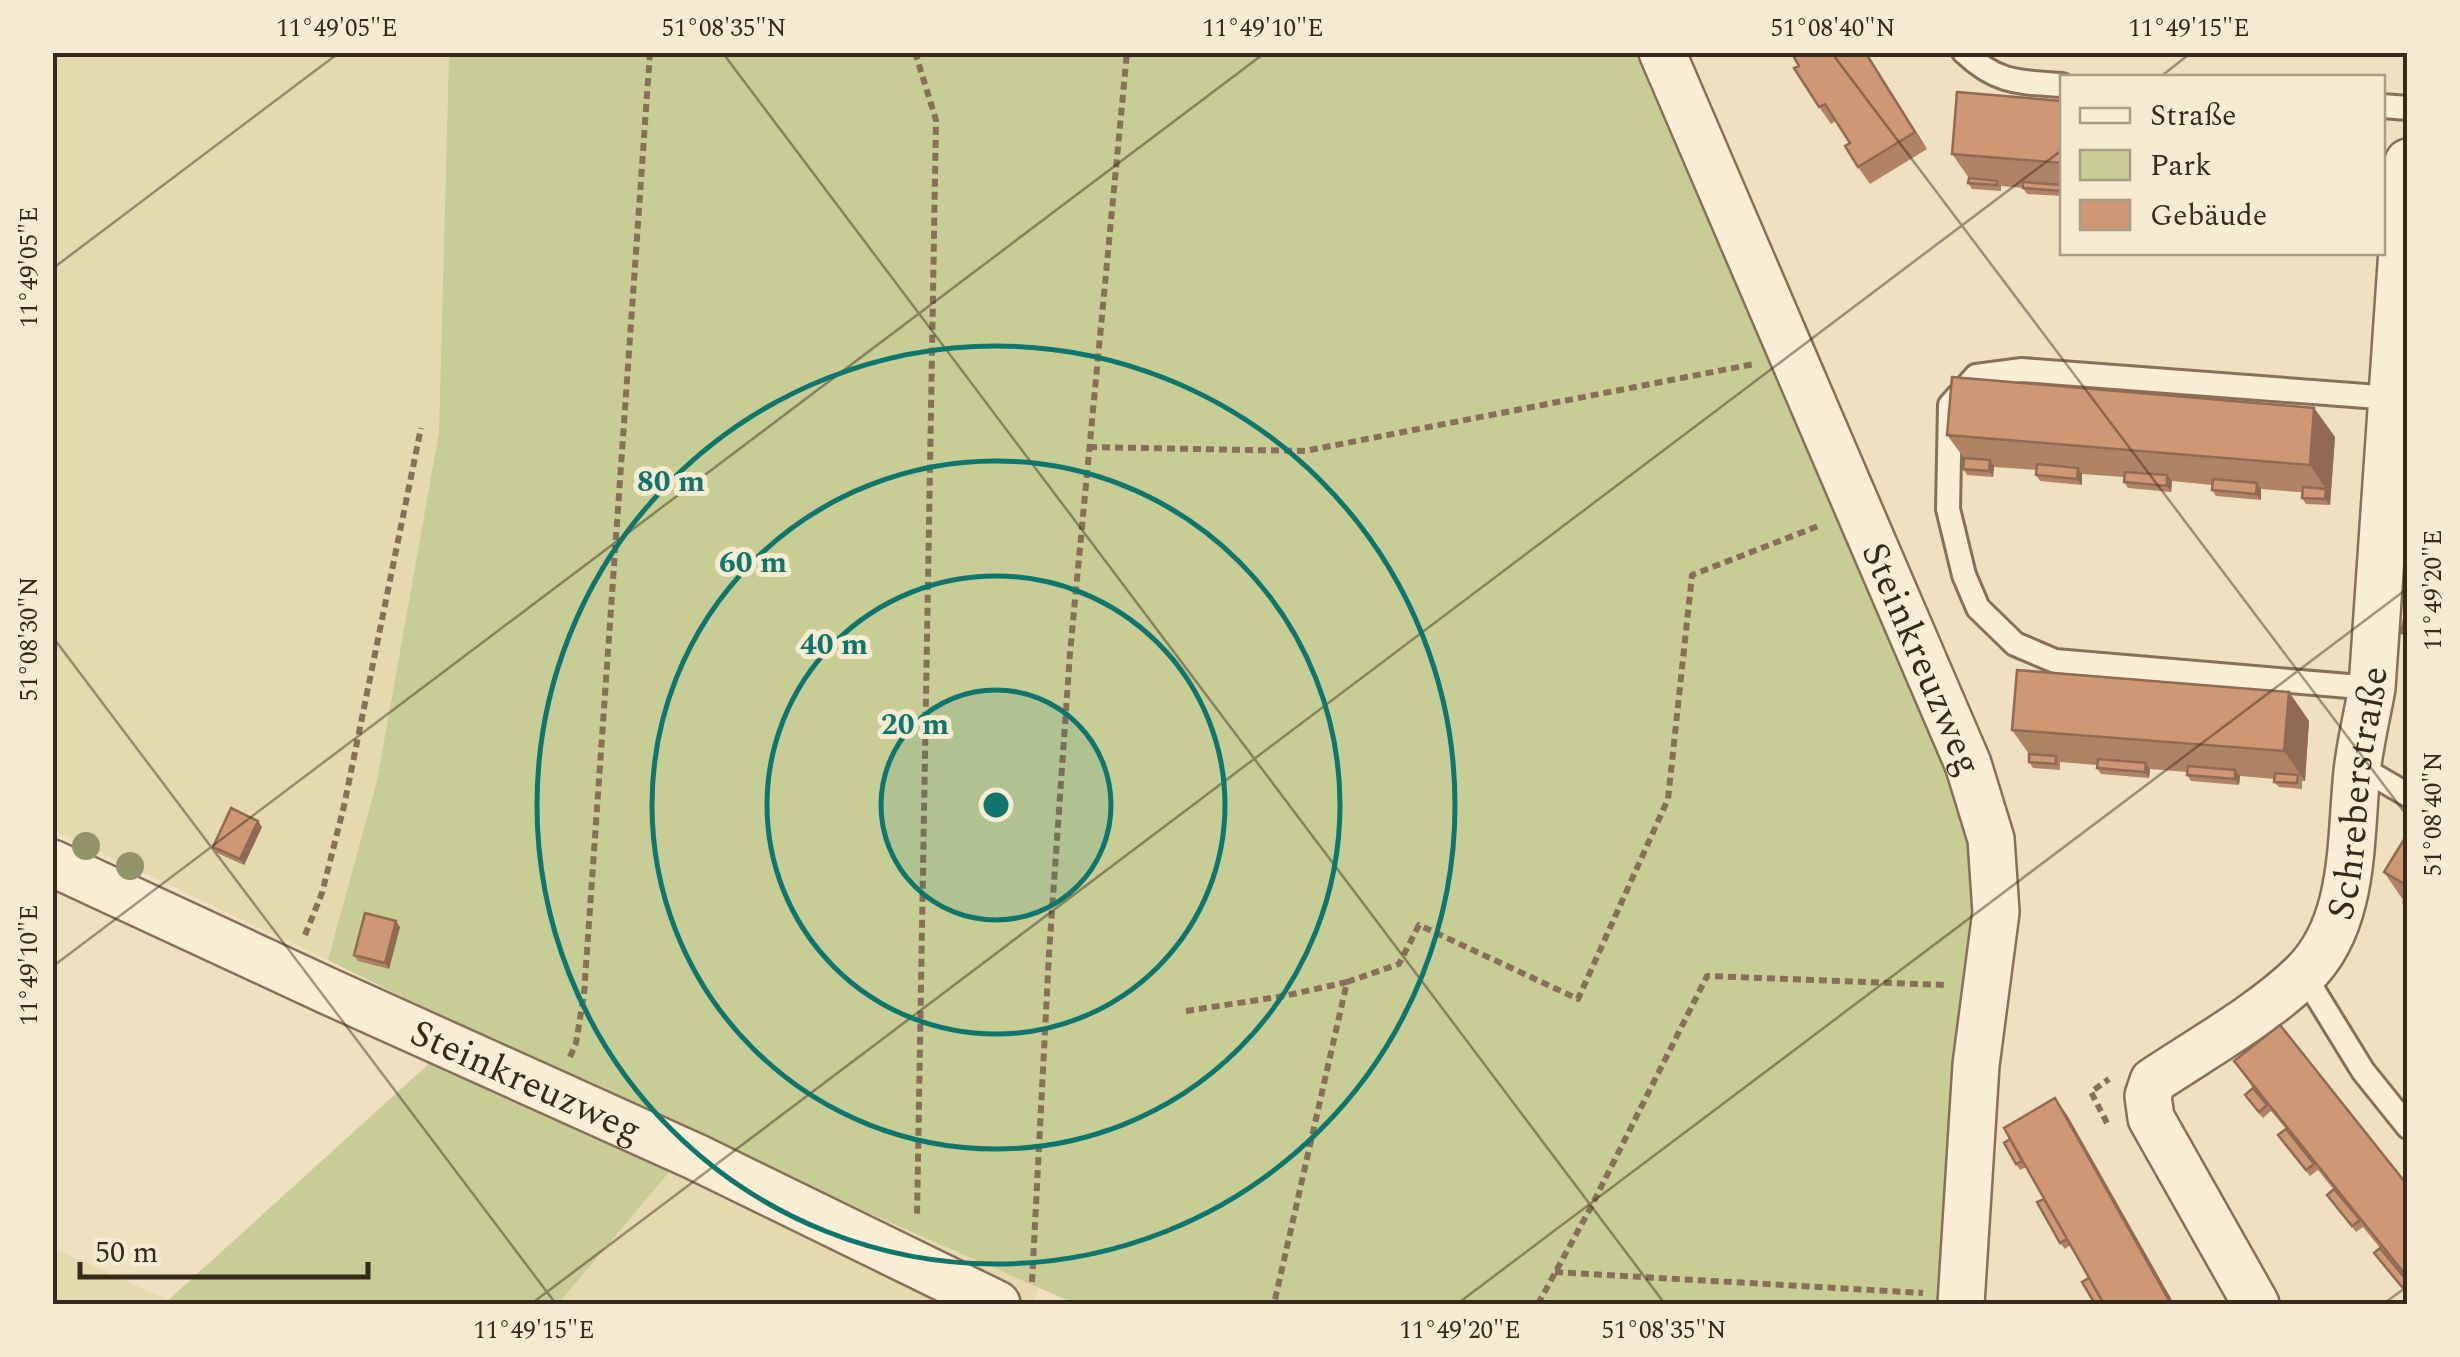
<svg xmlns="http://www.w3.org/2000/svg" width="2460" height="1357" font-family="Spectral,serif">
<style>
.farmland{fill:#e4daad}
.green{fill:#c7cd94}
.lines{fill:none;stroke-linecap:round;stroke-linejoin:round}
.service-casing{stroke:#887058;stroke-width:28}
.minor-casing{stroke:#887058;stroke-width:50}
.path{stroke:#887058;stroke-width:6;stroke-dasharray:8 5;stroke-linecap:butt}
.service{stroke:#f9edd3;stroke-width:22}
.minor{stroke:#f9edd3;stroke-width:45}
.tree{fill:#93936a}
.wall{fill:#b18365}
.shaded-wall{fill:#906a52}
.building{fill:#ce9875;stroke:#906a52;stroke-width:2.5}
.ticks{fill:none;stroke:#37291c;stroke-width:2.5;stroke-opacity:0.45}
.ring{fill:none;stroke:#0f766e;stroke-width:5}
.labels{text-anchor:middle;stroke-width:10;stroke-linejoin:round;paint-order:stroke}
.street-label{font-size:38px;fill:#37291c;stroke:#f6ead0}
.centre{fill:#0f766e;stroke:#f6ead0;stroke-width:5}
.ring-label{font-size:30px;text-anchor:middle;font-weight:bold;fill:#0f766e;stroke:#f6ead0;stroke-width:10;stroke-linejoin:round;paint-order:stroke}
.neatline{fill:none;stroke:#37291c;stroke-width:4}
.ticks-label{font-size:25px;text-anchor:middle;fill:#37291c}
</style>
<rect width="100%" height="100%" fill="#efe0c0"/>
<path class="farmland" d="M 53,53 L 449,53 L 439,432 L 377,781 L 328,960 L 53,830 Z
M 698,1138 L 1039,1287 L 1032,1304 L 558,1304 Z
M 53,1248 L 168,1300 L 164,1304 L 53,1304 Z"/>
<path class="green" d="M 449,53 L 1648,53 L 1944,748 L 1975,839 L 1974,986 L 1949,1304 L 1076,1304 L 698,1138 L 558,1304 L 164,1304 L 467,1029 L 328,960 L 377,781 L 439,432 Z"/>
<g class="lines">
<defs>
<path id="service" d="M 1964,52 C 1998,84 2019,82 2062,85
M 2382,106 L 2408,108
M 2372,688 L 2055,661 L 2015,644 L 1978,608 L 1964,575 L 1948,509 L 1950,405 L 1976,376 L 2022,370 L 2392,398
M 2358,766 L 2408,795
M 2304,975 L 2363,1071 L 2408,1127"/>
<g id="minor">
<path id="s1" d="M 1662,52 L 1968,764 L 1991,839 L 1996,912 L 1976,1065 L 1961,1304"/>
<path id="s2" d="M 52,863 L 330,992 L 696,1157 L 997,1304"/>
<path id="s3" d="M 2256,1304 L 2151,1118 L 2148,1096 L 2153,1081 C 2201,1049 2262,1015 2303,975 C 2356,924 2350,839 2357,772 C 2360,744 2367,716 2372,688 L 2408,162"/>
</g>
</defs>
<use href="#service" class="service-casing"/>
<use href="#minor" class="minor-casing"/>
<path class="path" d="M 915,52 L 936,120 L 917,1218
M 1089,447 L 1305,451 L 1754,364
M 305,935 L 322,893 L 344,806 L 421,428
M 1347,982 L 1399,964 L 1419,925 L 1578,999 L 1668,799 L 1692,575 L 1821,525
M 1186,1011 L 1284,996 L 1347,982 L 1274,1304
M 570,1057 L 576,1043 L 584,994 L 650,52
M 2107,1123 L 2091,1092 L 2109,1079
M 1555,1272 L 1923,1293
M 1032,1282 L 1049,954 L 1070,653 L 1127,52
M 1538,1304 L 1591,1207 L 1707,976 L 1946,985"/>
<use href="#service" class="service"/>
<use href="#minor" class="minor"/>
</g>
<g class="tree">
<circle cx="86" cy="846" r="14"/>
<circle cx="130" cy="866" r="14"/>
</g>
<path class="wall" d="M 1866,52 L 1927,149 L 1870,184 L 1858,167 L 1850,143 L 1836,121 L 1831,124 L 1819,107 L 1799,66 Z
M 2062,101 L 2062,196 L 2027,194 L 2023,188 L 2001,186 L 2001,191 L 1972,189 L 1968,183 L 1969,178 L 1952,154 Z
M 2314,408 L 2335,437 L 2330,505 L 2306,504 L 2302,498 L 2302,492 L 2298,492 L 2261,489 L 2261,500 L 2216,496 L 2212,490 L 2212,485 L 2172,481 L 2171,492 L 2128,488 L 2124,482 L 2124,477 L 2082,474 L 2082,485 L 2040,481 L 2036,475 L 2037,470 L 1994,467 L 1993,477 L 1967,475 L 1963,469 L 1964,458 L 1947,435 Z
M 2289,692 L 2309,721 L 2305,781 L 2302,781 L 2302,789 L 2279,787 L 2274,782 L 2275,779 L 2240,776 L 2239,785 L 2191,781 L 2187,775 L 2187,772 L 2150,769 L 2149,778 L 2101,774 L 2097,768 L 2097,765 L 2060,762 L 2060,770 L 2033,768 L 2029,762 L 2029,754 L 2012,730 Z
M 262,827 L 244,865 L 217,853 L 213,847 Z
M 2408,833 L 2408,910 L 2402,903 L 2403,900 L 2384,872 Z
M 400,927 L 389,969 L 358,961 L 354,955 Z
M 2234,1061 L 2408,1186 L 2408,1292 L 2406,1293 L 2374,1253 L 2380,1248 L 2363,1227 L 2356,1232 L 2331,1201 L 2334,1190 L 2318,1170 L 2310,1176 L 2282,1141 L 2286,1129 L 2271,1111 L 2263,1118 L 2249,1101 L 2253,1088 Z
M 2067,1115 L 2174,1304 L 2095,1304 L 2089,1278 L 2070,1245 L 2065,1249 L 2060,1243 L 2044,1199 L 2026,1167 L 2020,1170 L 2016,1164 Z"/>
<path class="shaded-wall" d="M 1865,52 L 1866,52 L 1927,149 L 1915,132 Z
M 2314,408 L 2335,437 L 2330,505 L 2325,499 L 2326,489 L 2310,465 Z
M 1990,460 L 1994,466 L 1993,477 L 1989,471 Z
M 2078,468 L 2082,474 L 2082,485 L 2077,479 Z
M 2167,475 L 2172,481 L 2171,492 L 2167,486 Z
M 2257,483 L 2261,489 L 2261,500 L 2256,494 Z
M 2289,692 L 2309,721 L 2305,781 L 2284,751 Z
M 2146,763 L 2150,769 L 2149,778 L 2145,772 Z
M 2235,770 L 2240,776 L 2239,785 L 2235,779 Z
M 258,821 L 262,827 L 244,865 L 240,859 Z
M 396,921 L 400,927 L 389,969 L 385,963 Z
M 2055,1098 L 2067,1115 L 2174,1304 L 2171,1304 Z"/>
<path class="building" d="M 1791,52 L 1865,52 L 1915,132 L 1858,167 L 1845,146 L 1850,143 L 1825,104 L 1819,107 L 1794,68 L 1799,66 Z
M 1957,92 L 2062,101 L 2062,163 L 1952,154 Z
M 1969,178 L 1997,181 L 1997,185 L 1968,183 Z
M 2023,182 L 2062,185 L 2062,191 L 2023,188 Z
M 1952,377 L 2314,408 L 2310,465 L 1947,435 Z
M 1964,458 L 1990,460 L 1989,471 L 1963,469 Z
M 2037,464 L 2078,468 L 2077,479 L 2036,475 Z
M 2125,472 L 2167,475 L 2167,486 L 2124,482 Z
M 2213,479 L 2257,483 L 2256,494 L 2212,490 Z
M 2303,487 L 2326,489 L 2325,499 L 2302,498 Z
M 2408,602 L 2408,634 L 2401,633 Z
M 2017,670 L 2289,692 L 2284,751 L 2012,730 Z
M 2029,754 L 2056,756 L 2056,764 L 2029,762 Z
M 2098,759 L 2146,763 L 2145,772 L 2097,768 Z
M 2188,766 L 2235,770 L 2235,779 L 2187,775 Z
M 2275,773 L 2298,775 L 2297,783 L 2274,782 Z
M 231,808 L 258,821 L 240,859 L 213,847 Z
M 2408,833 L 2408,886 L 2384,872 Z
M 365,913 L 396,921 L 385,963 L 354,955 Z
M 2280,1025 L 2408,1186 L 2408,1278 L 2234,1061 Z
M 2253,1088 L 2267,1105 L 2259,1112 L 2245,1095 Z
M 2055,1098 L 2171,1304 L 2104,1304 L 2004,1128 Z
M 2286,1129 L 2314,1164 L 2306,1170 L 2278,1135 Z
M 2010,1139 L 2022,1161 L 2016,1164 L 2004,1143 Z
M 2334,1189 L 2360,1220 L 2352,1226 L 2327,1195 Z
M 2044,1199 L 2067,1239 L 2060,1243 L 2037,1202 Z
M 2380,1248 L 2408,1282 L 2402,1287 L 2374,1253 Z
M 2089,1278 L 2104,1304 L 2095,1304 L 2082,1282 Z"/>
<path class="ticks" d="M 722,52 L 1665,1304M 1831,52 L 2408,817M 2159,78 L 2192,52M 52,269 L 340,52M 52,636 L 556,1304M 52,967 L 1266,52M 531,1304 L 2062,150M 1457,1304 L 2408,588M 2383,1304 L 2408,1286"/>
<circle cx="996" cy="805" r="115" fill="#0f766e" fill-opacity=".12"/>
<g class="ring">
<circle cx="996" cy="805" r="115"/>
<circle cx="996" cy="805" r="229"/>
<circle cx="996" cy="805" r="344"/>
<circle cx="996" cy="805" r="459"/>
</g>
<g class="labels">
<g class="street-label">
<text dy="13" stroke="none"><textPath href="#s1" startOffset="660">Steinkreuzweg</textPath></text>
<text dy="13" stroke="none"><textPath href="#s3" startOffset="630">Schreberstraße</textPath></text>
<text dy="13" stroke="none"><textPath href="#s2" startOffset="522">Steinkreuzweg</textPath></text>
</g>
</g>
<circle cx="996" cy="805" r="15" class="centre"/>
<g class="ring-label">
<text x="671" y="491">80 m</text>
<text x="753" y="572">60 m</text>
<text x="834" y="654">40 m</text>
<text x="915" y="734">20 m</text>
</g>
<rect width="2460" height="1357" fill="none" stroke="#f6ead0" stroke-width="110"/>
<rect x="2060" y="75" width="325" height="180" fill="#f6ead0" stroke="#aa9d88" stroke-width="2.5"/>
<rect x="2080" y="108" width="50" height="15" fill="#f9edd3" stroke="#aa9d88" stroke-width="2.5"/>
<text x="2150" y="125" font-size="30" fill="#37291c">Straße</text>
<rect x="2080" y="150" width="50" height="30" fill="#c7cd94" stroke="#aa9d88" stroke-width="2.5"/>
<text x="2150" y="175" font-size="30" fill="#37291c">Park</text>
<rect x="2080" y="200" width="50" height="30" fill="#ce9875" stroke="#aa9d88" stroke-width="2.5"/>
<text x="2150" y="225" font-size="30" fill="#37291c">Gebäude</text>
<path d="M80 1262v15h288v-15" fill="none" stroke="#37291c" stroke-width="5"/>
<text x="95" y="1262" font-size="30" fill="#37291c" stroke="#f6ead0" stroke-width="8" paint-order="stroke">50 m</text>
<rect x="55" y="55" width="2350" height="1247" class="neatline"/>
<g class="ticks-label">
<text x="337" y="36">11°49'05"E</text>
<text x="724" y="36">51°08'35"N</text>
<text x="1263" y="36">11°49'10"E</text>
<text x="1833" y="36">51°08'40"N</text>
<text x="2189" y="36">11°49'15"E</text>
<text transform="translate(28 267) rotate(-90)" y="9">11°49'05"E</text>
<text transform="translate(2432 590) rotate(-90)" y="9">11°49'20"E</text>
<text transform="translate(28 639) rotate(-90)" y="9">51°08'30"N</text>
<text transform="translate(2432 814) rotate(-90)" y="9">51°08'40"N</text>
<text transform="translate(28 965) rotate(-90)" y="9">11°49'10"E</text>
<text x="534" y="1338">11°49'15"E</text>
<text x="1460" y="1338">11°49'20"E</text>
<text x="1664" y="1338">51°08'35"N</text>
</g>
</svg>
